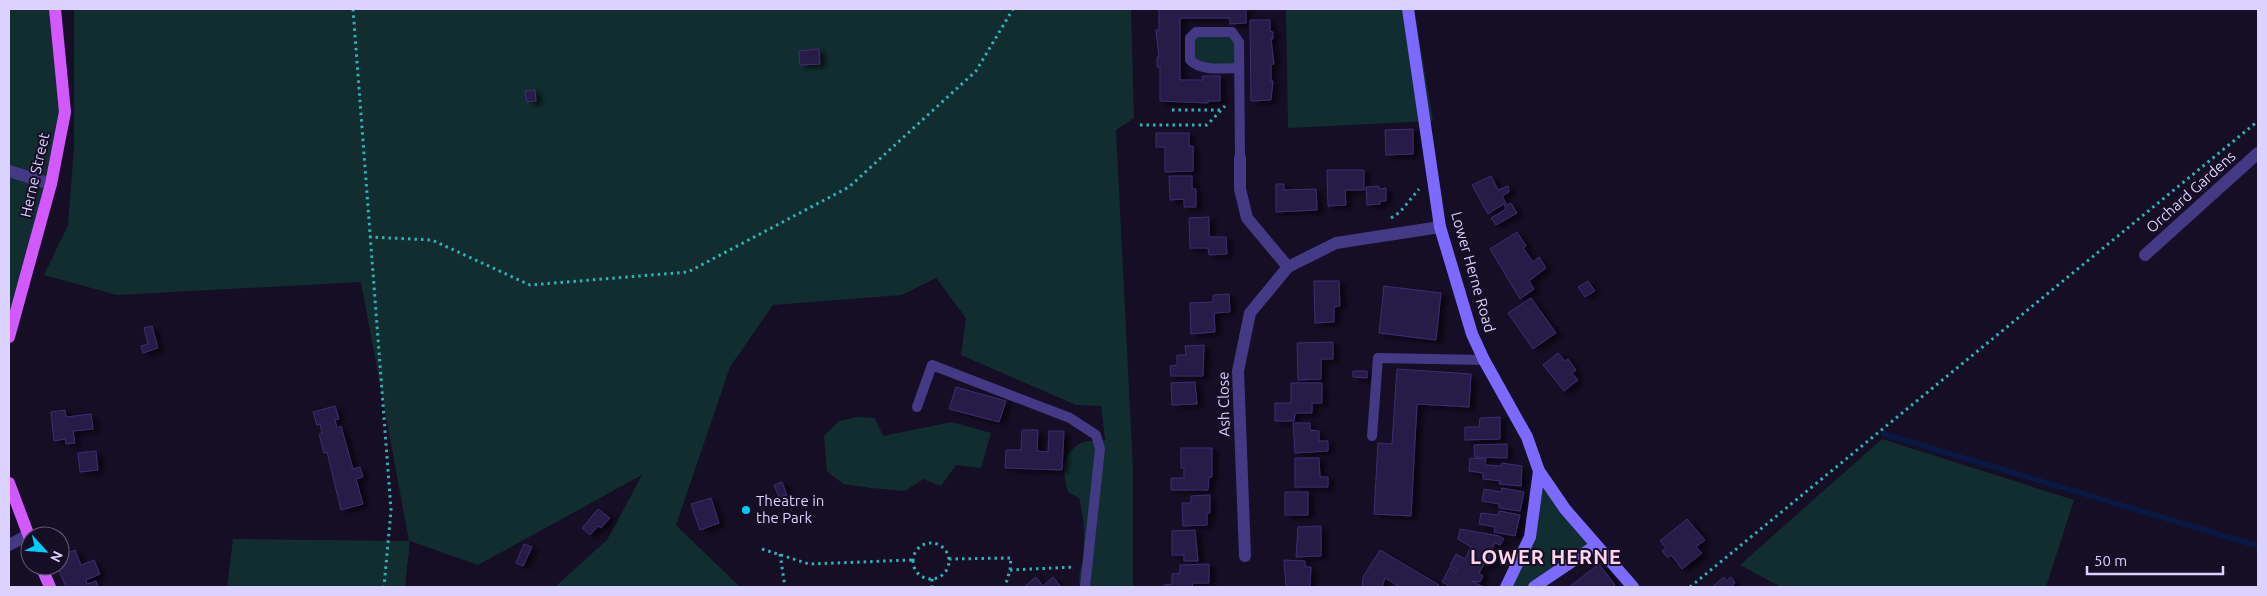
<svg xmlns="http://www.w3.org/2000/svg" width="2267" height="596" font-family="Ubuntu,sans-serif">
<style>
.green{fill:#112d2f}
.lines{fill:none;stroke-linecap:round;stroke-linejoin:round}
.stream{stroke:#091943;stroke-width:5.5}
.building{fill:#271a46;stroke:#412c73;filter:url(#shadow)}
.path{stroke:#2db3b8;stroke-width:3;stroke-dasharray:2.5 4;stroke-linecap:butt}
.lane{stroke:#433985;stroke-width:10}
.street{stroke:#433985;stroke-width:12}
.secondary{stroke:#7c69ff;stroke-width:12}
.primary{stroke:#d259ff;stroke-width:12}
.poi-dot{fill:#00cbfd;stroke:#150e25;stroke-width:2}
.labels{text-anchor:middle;stroke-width:4;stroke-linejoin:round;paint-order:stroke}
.street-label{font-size:15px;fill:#dcd2ff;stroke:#150e25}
.poi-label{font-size:15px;fill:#dcd2ff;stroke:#150e25;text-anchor:start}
.district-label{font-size:20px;font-weight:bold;letter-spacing:1px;fill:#ffd4eb;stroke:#150e25}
</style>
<defs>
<filter id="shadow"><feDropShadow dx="5.5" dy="3" stdDeviation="2.5" flood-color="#0009"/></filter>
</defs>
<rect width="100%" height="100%" fill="#150e25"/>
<path class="green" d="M 9,9 L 55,9 L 65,112 L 9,337 Z
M 74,9 L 1131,9 L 1134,118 L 1116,130 L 1133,469 L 1133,587 L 1080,587 C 1077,577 1082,567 1083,556 C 1085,536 1084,517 1079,498 L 1068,492 C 1062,473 1061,454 1081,443 C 1087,440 1098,441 1105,440 L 1101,406 L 1076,405 L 961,355 L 966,318 L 936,278 L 902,295 L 773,305 L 730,367 L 676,525 L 740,587 L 555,587 L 607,540 L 642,475 L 478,565 L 410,541 L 405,587 L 227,587 L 233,539 L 409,541 L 361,282 L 117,295 L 44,275 L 68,225 L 74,148 Z
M 1286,9 L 1414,9 L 1433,121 L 1288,128 Z
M 1232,32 L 1239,68 L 1195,65 L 1190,38 Z
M 857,417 L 875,418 L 883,436 L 952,422 L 991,433 L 981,468 L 956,465 L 941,486 L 923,479 L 905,491 L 871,488 L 843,484 L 827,471 L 824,436 L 839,421 Z
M 1882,439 L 2074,500 L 2046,587 L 1781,587 L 1740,565 Z
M 1539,471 L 1595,546 L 1534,587 L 1506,587 L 1530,537 Z"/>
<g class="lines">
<path class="stream" d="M 1884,434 L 2258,546"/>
</g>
<path class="building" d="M 1159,9 L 1246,9 L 1246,23 L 1230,24 L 1230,18 L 1180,18 L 1180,80 L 1203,80 L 1202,76 L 1220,76 L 1220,101 L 1208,101 L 1208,103 L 1160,101 L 1160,67 L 1157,67 L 1157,57 L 1159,57 L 1156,30 L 1159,30 Z
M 1250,20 L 1270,20 L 1270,31 L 1273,32 L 1273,39 L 1271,39 L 1274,64 L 1271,64 L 1271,81 L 1273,81 L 1271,100 L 1251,101 Z
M 819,49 L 820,64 L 800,65 L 799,51 Z
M 535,90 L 536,101 L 527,102 L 525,91 Z
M 1413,129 L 1413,154 L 1386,155 L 1385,130 Z
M 1156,133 L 1189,133 L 1189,146 L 1193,146 L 1193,171 L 1165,172 L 1165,147 L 1156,147 Z
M 1327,170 L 1364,170 L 1364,190 L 1345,190 L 1346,205 L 1328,206 Z
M 1169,176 L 1192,176 L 1192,189 L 1196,189 L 1196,207 L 1184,207 L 1184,199 L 1170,200 Z
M 1491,176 L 1498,190 L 1508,186 L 1509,192 L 1502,196 L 1507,205 L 1511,203 L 1517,213 L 1496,225 L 1491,218 L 1506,209 L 1504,204 L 1488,214 L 1472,185 Z
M 1276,184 L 1284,184 L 1284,190 L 1316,189 L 1317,210 L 1276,212 Z
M 1379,186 L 1379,189 L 1386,188 L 1386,201 L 1380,201 L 1380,204 L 1367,205 L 1366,187 Z
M 1209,217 L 1209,237 L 1226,237 L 1227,254 L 1209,255 L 1208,248 L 1190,248 L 1189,218 Z
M 1517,232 L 1526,246 L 1523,248 L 1533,262 L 1539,257 L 1546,268 L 1529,281 L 1534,289 L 1520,299 L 1490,249 Z
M 1314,281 L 1339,281 L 1340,306 L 1334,307 L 1334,322 L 1315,323 Z
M 1588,281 L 1595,291 L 1585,297 L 1578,287 Z
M 1384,286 L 1441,293 L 1436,340 L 1379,333 Z
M 1229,294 L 1230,312 L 1214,313 L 1215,332 L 1191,334 L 1190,303 L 1213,302 L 1213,295 Z
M 1531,298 L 1556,333 L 1533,349 L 1508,313 Z
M 152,326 L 158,348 L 143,353 L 141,346 L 148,344 L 144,328 Z
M 1333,342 L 1333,359 L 1321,359 L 1321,379 L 1298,380 L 1297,343 Z
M 1204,345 L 1203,376 L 1171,376 L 1170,366 L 1177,365 L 1177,355 L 1186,355 L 1185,346 Z
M 1558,353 L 1565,361 L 1568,359 L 1576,370 L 1572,373 L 1578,380 L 1564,391 L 1543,365 Z
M 1397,369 L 1471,374 L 1469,407 L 1417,404 L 1411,516 L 1374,514 L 1378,443 L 1392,444 Z
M 1353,371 L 1367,371 L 1367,378 L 1353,377 Z
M 1195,382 L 1197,404 L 1172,405 L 1171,383 Z
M 1291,383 L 1322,383 L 1322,403 L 1312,403 L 1312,413 L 1295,413 L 1294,421 L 1275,421 L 1275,403 L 1291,403 Z
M 956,387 L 1006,401 L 999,422 L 949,409 Z
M 335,406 L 339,419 L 335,420 L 337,428 L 341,426 L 353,469 L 360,467 L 363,477 L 356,479 L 363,504 L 341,510 L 327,452 L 324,453 L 319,434 L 322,433 L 320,424 L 317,425 L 313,412 Z
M 65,410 L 66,417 L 91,414 L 93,429 L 73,431 L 75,443 L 66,444 L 65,439 L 54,441 L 51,412 Z
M 1500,417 L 1500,439 L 1465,440 L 1465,427 L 1479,427 L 1480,418 Z
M 1293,423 L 1310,423 L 1310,430 L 1319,431 L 1319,441 L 1328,441 L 1328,451 L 1295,453 Z
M 1022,430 L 1038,430 L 1037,451 L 1048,452 L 1049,431 L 1064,431 L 1062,470 L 1005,468 L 1006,450 L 1021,450 Z
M 1507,444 L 1507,458 L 1475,457 L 1474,445 Z
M 1181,448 L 1212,448 L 1212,477 L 1209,477 L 1208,490 L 1171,490 L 1171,478 L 1184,478 L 1184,468 L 1181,468 Z
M 96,451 L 98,470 L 80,472 L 78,453 Z
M 1295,458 L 1319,458 L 1320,477 L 1328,477 L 1328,487 L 1295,487 Z
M 1470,458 L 1486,459 L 1485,465 L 1501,466 L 1502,463 L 1522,466 L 1521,486 L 1499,484 L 1500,481 L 1483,479 L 1483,473 L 1469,471 Z
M 782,482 L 787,495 L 779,497 L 774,485 Z
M 1502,488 L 1524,492 L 1520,511 L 1499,508 L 1499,504 L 1482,501 L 1484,489 L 1501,492 Z
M 1285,492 L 1308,492 L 1308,515 L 1285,515 Z
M 1210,495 L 1210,513 L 1207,513 L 1207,525 L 1183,526 L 1182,503 L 1191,503 L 1191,496 Z
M 711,498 L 719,523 L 700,530 L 691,504 Z
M 598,509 L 610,518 L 601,528 L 598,526 L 590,535 L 582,528 Z
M 1499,511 L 1520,515 L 1515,536 L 1494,532 L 1495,527 L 1479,524 L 1481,513 L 1498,515 Z
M 1687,519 L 1705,540 L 1696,547 L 1702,553 L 1682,569 L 1671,555 L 1668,558 L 1662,551 L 1666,548 L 1660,541 Z
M 1321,526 L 1321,556 L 1296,557 L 1298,527 Z
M 1460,529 L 1499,536 L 1504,539 L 1500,545 L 1495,543 L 1492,549 L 1497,552 L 1494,558 L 1489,555 L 1488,557 L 1492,559 L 1489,566 L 1484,564 L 1479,573 L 1483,576 L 1480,582 L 1472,581 L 1483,587 L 1447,587 L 1448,585 L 1442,582 L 1450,567 L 1457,572 L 1458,570 L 1450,565 L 1456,554 L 1465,559 L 1471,547 L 1458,539 Z
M 1195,530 L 1198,561 L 1184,561 L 1184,555 L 1172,555 L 1172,531 Z
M 524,544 L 532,547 L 523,566 L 516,563 Z
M 75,550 L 81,565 L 94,560 L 100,574 L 86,580 L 87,584 L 96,581 L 98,587 L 66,587 L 57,566 L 60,566 L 60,556 Z
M 1380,550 L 1439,585 L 1437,587 L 1400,587 L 1385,578 L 1382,587 L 1362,587 L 1363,577 Z
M 1284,560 L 1305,561 L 1305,567 L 1311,567 L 1310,587 L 1286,587 Z
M 1209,564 L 1209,583 L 1192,583 L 1193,587 L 1164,587 L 1164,585 L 1172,584 L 1172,574 L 1180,573 L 1180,565 Z
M 1599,564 L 1615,585 L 1613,587 L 1569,587 Z
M 1036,577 L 1043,586 L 1053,577 L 1061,587 L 1024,587 Z
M 1724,577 L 1726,581 L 1731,577 L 1735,583 L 1731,587 L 1712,587 Z"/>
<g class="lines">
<path class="path" d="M 353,9 L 391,510 L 384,587
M 1172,110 L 1220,110
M 1140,125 L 1207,125 L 1225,106
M 1391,218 L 1400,212 L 1419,189
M 369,237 L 432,240 L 530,285 L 688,272 L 849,187 L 976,71 L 1013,9
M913 561a18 18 0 1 1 36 0a18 18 0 1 1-36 0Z
M 762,549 L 809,564 L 912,560
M 780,554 L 785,587
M 949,559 L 1011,558 L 1010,570 L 1005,587
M 1010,570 L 1075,567
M 932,579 L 932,587
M 1690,587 L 2258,121"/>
<path class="lane" d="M 1239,68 C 1224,68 1202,72 1190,60 L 1190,38 L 1196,32 L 1232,32 L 1239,42 L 1240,158
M 917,407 L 932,365 L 1070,418 L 1096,435 L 1100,449 L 1085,587
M 1372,436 L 1378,358 L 1484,360"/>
<path class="street" d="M 1240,158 L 1240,189 L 1247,218 L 1288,267
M 9,171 L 51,184
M 2145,255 L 2258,153
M 9,545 L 28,535
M 1245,556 L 1238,371 L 1250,313 L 1288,267 L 1336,243 L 1440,227"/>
<path class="secondary" d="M 1408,9 L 1440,227 L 1472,334 L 1484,360 L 1527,437 L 1539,471 L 1530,537 L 1506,587
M 1539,471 L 1565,509 L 1633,587
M 1534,587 L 1595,546"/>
<path class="primary" d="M 9,337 L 51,184 L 65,112 L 55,9
M 9,483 L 30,539
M 41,566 L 50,587"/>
</g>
<circle class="poi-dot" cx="746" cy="510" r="5"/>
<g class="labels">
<g class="street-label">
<text transform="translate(35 175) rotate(-77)" y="5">Herne Street</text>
<text transform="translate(2191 192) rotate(-42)" y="5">Orchard Gardens</text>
<text transform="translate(1473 272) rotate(74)" y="5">Lower Herne Road</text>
<text transform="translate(1224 404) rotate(-91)" y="5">Ash Close</text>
</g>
<g class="poi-label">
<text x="756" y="506">Theatre in<tspan x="756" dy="17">the Park</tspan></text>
</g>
<g class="district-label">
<text x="1546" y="564">LOWER HERNE</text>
</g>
</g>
<rect width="2267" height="596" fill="none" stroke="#dcd2ff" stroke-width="20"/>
<g transform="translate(45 551) rotate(116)"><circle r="24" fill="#150e25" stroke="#655c7c"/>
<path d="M0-4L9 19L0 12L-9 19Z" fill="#00cbfd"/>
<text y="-8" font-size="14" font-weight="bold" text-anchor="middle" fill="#dcd2ff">N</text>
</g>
<path d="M2087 566v8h136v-8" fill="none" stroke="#dcd2ff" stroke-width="2.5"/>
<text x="2094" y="566" font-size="15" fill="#dcd2ff" stroke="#150e25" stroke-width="4" paint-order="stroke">50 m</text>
</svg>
